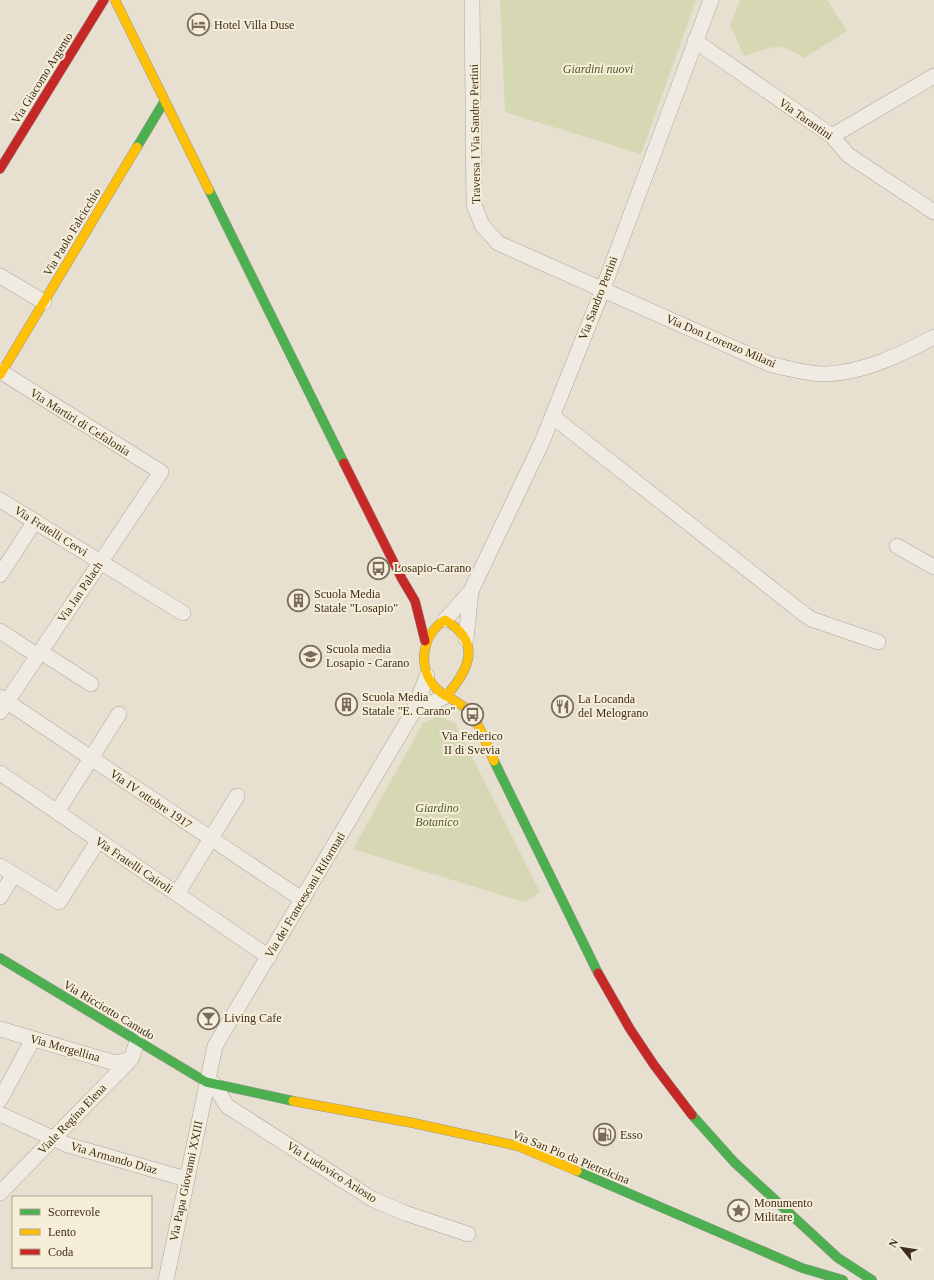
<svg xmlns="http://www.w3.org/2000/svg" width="934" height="1280" font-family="'Times New Roman',serif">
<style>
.green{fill:#d6d7b3}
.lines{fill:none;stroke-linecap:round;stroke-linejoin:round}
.street-casing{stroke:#ada599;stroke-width:16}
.fast-casing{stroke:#9c958a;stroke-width:10}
.slow-casing{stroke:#9c958a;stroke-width:10}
.jam-casing{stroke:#9c958a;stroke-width:10}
.street{stroke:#efebe3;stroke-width:15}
.fast{stroke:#4caf50;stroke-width:9}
.slow{stroke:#ffc107;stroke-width:9}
.jam{stroke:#c62828;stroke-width:9}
.labels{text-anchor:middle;stroke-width:4;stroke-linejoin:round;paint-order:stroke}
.poi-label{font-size:12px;fill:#3d2e20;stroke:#f7eed8;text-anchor:start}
.park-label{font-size:12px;font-style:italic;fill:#4d5a26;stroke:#f7eed8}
.street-label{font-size:12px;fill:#3d2e20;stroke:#f7eed8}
</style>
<rect width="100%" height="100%" fill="#e7e0d1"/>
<path class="green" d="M 500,0 L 696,0 L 641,154 L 505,112 Z
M 740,0 L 827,0 L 847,31 L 804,58 C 777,40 772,48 744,56 L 730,25 Z
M 438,716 L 455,723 L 540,892 L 526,902 L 507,897 L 353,849 L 423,723 Z"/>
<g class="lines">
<defs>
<path id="street" d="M 472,0 L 474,205 L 482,225 L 498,243 L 772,365 C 789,368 809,375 827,374 C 865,372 900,355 934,337
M 695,41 L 832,136 L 848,155 L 934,212
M 832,136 L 934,76
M 0,276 L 44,302
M 0,371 L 161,472 L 0,712
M 552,416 L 804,614 L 811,619 L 878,642
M 0,500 L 183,613
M 897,546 L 934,567
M 0,575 L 35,521
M 445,620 L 471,591 L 542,442 L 603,289 L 711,0
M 0,631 L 38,656
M 466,639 L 471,591
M 41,652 L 91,684
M 0,697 L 303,900
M 413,712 L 446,696
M 0,773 L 269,957
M 57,812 L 119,714
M 0,866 L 59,902 L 98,841
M 177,894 L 237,796
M 0,897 L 14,874
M 0,1029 L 115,1063 L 131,1059
M 213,1083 L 227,1106 L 372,1199 L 405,1213 L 468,1234
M 0,1100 L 33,1039
M 0,1114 L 68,1145 L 186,1179
M 0,1193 L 131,1059 L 137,1042
M 166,1280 L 215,1046 L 413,712 L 427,676"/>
<path id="fast" d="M 137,147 L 164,102
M 209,190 L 344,463
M 494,761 L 598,973
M 0,958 L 206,1082 L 293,1101
M 692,1115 L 734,1162 L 838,1258 L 872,1280
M 577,1171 L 802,1268 L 843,1280"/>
<path id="slow" d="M 115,0 L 209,190
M 0,375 L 137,147
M 446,696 C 470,669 482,642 445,620 C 421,635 416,671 439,691 C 449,699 463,703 471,714 C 481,727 487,746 494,761
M 293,1101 L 413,1123 L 518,1146 L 577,1171"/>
<path id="jam" d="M 0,169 L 104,0
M 344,463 L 402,579 L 415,601 L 425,641
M 598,973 L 630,1029 L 654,1065 L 692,1115"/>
</defs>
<use href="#street" class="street-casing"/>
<use href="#fast" class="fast-casing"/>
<use href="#slow" class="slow-casing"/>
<use href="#jam" class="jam-casing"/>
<use href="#street" class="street"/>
<use href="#fast" class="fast"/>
<use href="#slow" class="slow"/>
<use href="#jam" class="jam"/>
</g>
<defs>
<symbol id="hotel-ring" viewBox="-11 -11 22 22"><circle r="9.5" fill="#f7eed8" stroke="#786c5e" stroke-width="1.5"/><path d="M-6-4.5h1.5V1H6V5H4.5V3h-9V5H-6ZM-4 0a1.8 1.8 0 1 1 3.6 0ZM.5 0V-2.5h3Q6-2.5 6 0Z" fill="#786c5e"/></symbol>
<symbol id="bus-ring" viewBox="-11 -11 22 22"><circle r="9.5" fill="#f7eed8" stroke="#786c5e" stroke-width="1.5"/><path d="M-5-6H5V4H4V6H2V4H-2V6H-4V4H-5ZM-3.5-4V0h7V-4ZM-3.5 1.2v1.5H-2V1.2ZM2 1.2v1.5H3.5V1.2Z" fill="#786c5e"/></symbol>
<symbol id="building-ring" viewBox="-11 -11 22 22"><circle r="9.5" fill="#f7eed8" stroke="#786c5e" stroke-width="1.5"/><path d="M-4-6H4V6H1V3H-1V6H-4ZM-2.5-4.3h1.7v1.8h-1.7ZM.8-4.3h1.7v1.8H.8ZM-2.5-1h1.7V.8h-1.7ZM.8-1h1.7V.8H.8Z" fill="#786c5e"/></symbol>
<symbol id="school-ring" viewBox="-11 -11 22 22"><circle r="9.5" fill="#f7eed8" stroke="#786c5e" stroke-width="1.5"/><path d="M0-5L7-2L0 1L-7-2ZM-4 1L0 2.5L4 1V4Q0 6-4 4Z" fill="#786c5e"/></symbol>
<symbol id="restaurant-ring" viewBox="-11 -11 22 22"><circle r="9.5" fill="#f7eed8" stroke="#786c5e" stroke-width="1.5"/><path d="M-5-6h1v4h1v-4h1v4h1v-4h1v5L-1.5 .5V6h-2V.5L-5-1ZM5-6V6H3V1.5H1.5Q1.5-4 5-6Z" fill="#786c5e"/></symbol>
<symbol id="bar-ring" viewBox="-11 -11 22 22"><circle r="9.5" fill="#f7eed8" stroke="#786c5e" stroke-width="1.5"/><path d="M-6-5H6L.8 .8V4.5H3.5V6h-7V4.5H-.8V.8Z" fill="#786c5e"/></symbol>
<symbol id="fuel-ring" viewBox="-11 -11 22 22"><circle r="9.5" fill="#f7eed8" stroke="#786c5e" stroke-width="1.5"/><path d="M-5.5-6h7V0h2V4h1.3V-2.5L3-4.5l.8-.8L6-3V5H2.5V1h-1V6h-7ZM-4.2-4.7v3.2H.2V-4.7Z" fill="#786c5e"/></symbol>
<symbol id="sight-ring" viewBox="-11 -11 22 22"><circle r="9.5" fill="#f7eed8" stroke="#786c5e" stroke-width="1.5"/><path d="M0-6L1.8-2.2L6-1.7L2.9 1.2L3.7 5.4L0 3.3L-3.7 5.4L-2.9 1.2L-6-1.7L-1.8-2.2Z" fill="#786c5e"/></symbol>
</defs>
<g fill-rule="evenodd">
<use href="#hotel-ring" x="186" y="12" width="25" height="25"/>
<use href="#bus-ring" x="366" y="556" width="25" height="25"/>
<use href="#building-ring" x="286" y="588" width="25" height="25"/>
<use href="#school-ring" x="298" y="644" width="25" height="25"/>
<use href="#building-ring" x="334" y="692" width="25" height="25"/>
<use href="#restaurant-ring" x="550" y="694" width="25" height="25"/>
<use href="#bus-ring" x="460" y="702" width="25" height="25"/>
<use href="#bar-ring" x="196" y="1006" width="25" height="25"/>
<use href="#fuel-ring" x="592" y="1122" width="25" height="25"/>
<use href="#sight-ring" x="726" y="1198" width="25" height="25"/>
</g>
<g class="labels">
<g class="poi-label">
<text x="214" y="29">Hotel Villa Duse</text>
<text x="394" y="572">Losapio-Carano</text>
<text x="314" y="598">Scuola Media<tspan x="314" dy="14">Statale "Losapio"</tspan></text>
<text x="326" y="653">Scuola media<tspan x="326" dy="14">Losapio - Carano</tspan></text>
<text x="362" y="701">Scuola Media<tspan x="362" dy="14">Statale "E. Carano"</tspan></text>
<text x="578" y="703">La Locanda<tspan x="578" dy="14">del Melograno</tspan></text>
<text x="472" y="740" text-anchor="middle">Via Federico<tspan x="472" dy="14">II di Svevia</tspan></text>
<text x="224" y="1022">Living Cafe</text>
<text x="620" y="1139">Esso</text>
<text x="754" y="1207">Monumento<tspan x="754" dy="14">Militare</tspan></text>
</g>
<g class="park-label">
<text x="598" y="73">Giardini nuovi</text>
<text x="437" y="812">Giardino<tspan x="437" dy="14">Botanico</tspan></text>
</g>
<g class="street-label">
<text transform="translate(42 78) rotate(-58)" y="4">Via Giacomo Argento</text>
<text transform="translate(806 119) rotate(35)" y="4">Via Tarantini</text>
<text transform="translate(475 134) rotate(-91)" y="4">Traversa I Via Sandro Pertini</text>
<text transform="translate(72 232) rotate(-59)" y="4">Via Paolo Falcicchio</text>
<text transform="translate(598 298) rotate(-69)" y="4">Via Sandro Pertini</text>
<text transform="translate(721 341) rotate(23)" y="4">Via Don Lorenzo Milani</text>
<text transform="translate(80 422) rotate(32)" y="4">Via Martiri di Cefalonia</text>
<text transform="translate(51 531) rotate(32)" y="4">Via Fratelli Cervi</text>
<text transform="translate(80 592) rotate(-56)" y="4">Via Jan Palach</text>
<text transform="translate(151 799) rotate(34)" y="4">Via IV ottobre 1917</text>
<text transform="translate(134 865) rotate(34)" y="4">Via Fratelli Cairoli</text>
<text transform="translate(305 895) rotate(-59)" y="4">Via dei Francescani Riformati</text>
<text transform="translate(109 1010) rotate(31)" y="4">Via Ricciotto Canudo</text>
<text transform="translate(65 1048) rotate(16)" y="4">Via Mergellina</text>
<text transform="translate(72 1119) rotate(-46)" y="4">Viale Regina Elena</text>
<text transform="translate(571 1157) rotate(22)" y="4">Via San Pio da Pietrelcina</text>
<text transform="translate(114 1158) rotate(16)" y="4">Via Armando Diaz</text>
<text transform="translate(332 1172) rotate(32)" y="4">Via Ludovico Ariosto</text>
<text transform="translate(186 1181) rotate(-78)" y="4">Via Papa Giovanni XXIII</text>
</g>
</g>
<rect x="12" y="1196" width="140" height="72" fill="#f7eed8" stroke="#ada18e"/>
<rect x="20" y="1209" width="20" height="6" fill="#4caf50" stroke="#ada18e"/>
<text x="48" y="1216" font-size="12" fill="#3d2e20">Scorrevole</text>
<rect x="20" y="1229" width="20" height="6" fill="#ffc107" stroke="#ada18e"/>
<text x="48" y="1236" font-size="12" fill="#3d2e20">Lento</text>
<rect x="20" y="1249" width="20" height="6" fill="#c62828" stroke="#ada18e"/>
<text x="48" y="1256" font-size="12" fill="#3d2e20">Coda</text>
<g transform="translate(902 1248) rotate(300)" stroke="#f7eed8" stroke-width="3" paint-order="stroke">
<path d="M0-3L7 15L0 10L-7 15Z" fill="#3d2e20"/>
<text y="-6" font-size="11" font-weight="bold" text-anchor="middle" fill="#3d2e20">N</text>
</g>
</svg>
